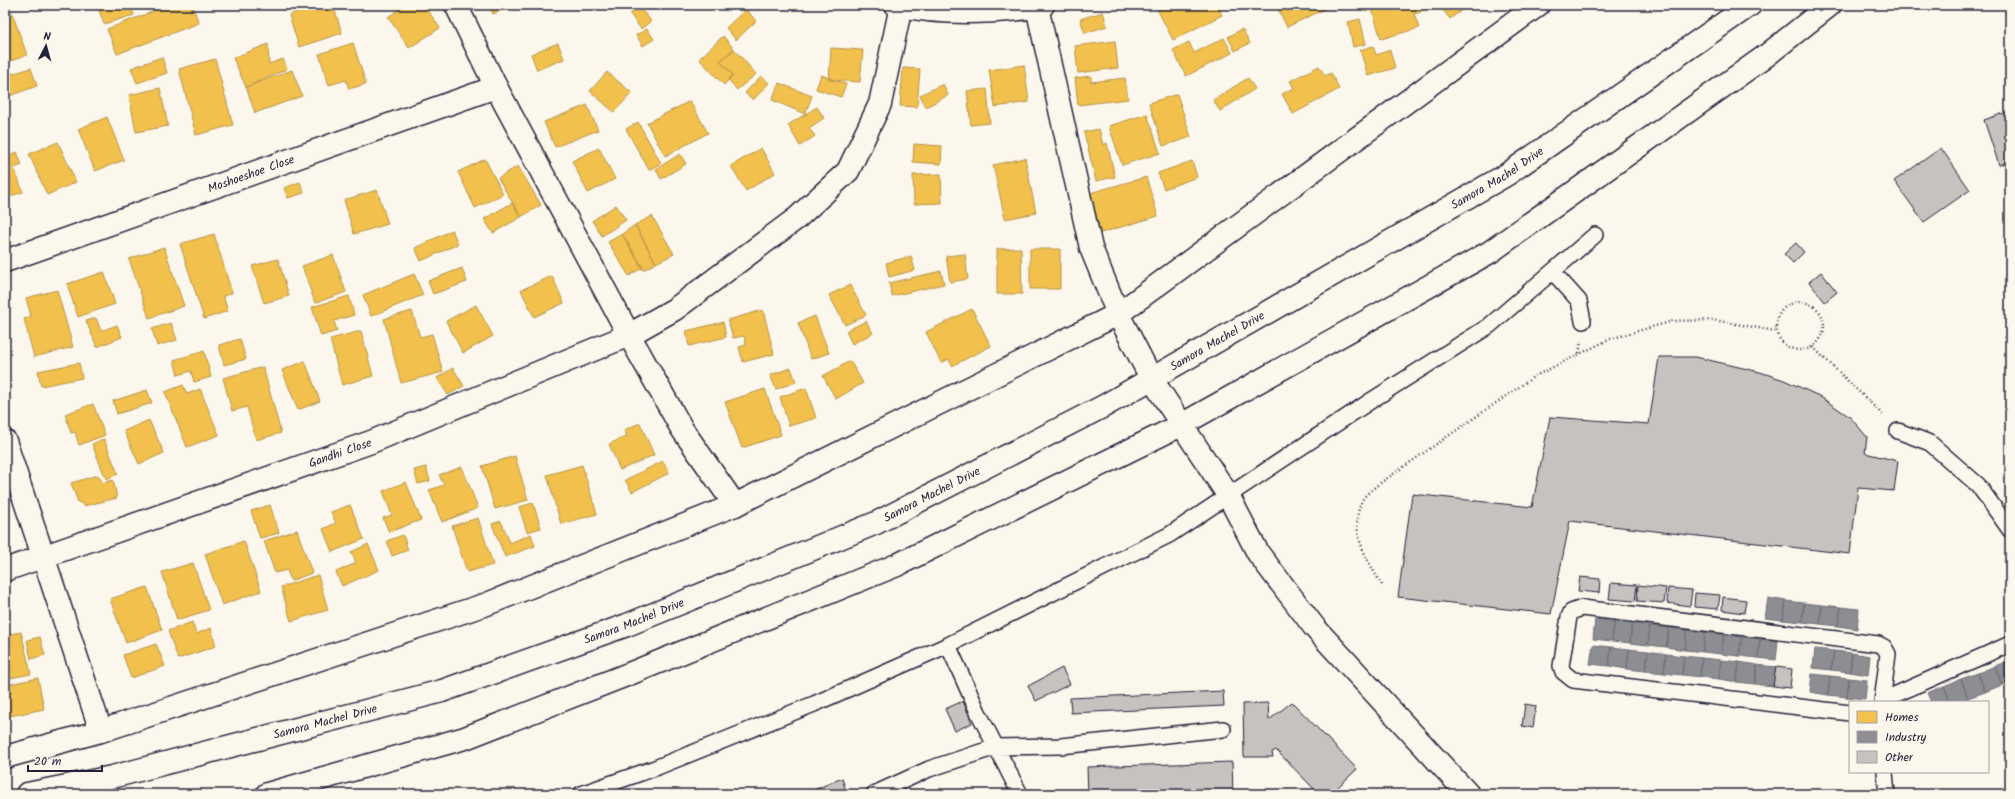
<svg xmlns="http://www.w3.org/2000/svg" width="2015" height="799" font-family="Kalam,sans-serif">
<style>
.homes{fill:#f2c14e;stroke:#b49148}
.industry{fill:#8d8d92;stroke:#6d6d78}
.building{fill:#c6c2c0;stroke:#22223b}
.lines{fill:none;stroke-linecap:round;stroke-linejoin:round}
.service-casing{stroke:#22223b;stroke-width:18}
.minor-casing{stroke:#22223b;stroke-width:25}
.tertiary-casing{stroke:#22223b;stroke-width:25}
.secondary-casing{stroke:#22223b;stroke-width:25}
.path{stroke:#22223b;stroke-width:2.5;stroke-dasharray:1 3;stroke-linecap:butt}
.service{stroke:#fbf7ec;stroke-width:15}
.minor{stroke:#fbf7ec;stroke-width:22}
.tertiary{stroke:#fbf7ec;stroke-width:22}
.secondary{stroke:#fbf7ec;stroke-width:22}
.labels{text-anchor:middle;stroke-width:4;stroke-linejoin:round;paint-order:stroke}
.street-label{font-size:12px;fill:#22223b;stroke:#fbf7ec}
</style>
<rect width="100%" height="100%" fill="#fbf7ec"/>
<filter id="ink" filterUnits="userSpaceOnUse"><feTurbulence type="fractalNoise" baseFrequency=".025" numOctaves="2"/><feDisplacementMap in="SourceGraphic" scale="8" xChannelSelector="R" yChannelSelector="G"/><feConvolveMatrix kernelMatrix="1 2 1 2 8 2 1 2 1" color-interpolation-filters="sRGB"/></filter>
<g filter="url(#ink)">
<path class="homes" d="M 97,5 L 130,5 L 134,15 L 104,24 Z
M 170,5 L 192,5 L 199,23 L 117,54 L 107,29 Z
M 319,5 L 333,5 L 342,33 L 299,47 L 289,15 Z
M 406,5 L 424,5 L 440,28 L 409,48 L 388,17 Z
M 489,5 L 513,5 L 493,14 Z
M 1155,5 L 1217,5 L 1222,15 L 1173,40 Z
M 1276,5 L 1333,5 L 1287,27 Z
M 1362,5 L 1377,5 L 1366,12 Z
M 1385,5 L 1419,5 L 1421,12 L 1414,14 L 1419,28 L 1381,39 L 1372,9 Z
M 1439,5 L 1468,5 L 1450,19 Z
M 639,7 L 651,21 L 641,29 L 630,14 Z
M 746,9 L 756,21 L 736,40 L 726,28 Z
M 11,10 L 27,55 L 5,63 L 5,12 Z
M 1103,12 L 1107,26 L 1085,33 L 1080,19 Z
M 1360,19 L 1366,44 L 1353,47 L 1348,22 Z
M 647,29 L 654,39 L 643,46 L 636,35 Z
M 1242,29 L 1250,43 L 1235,51 L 1228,37 Z
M 723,36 L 734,49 L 720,61 L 733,75 L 724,85 L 699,59 Z
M 1224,38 L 1232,53 L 1186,76 L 1173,50 L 1189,42 L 1194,53 Z
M 1115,41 L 1118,68 L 1078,73 L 1075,46 Z
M 353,43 L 366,84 L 349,89 L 346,80 L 329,85 L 319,54 Z
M 558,43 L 564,59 L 537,70 L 531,54 Z
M 268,44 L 269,64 L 283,59 L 287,69 L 246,87 L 233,58 Z
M 1373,46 L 1376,55 L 1390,50 L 1395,68 L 1368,76 L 1360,50 Z
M 831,48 L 863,50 L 860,82 L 829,80 Z
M 734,49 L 756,74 L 737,90 L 728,79 L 733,75 L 720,61 Z
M 162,57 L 167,73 L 137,83 L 131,68 Z
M 215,59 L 233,125 L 196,135 L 179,69 Z
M 1024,65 L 1029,102 L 995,107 L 989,70 Z
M 1319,66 L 1325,76 L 1331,73 L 1339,89 L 1293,114 L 1282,94 L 1294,88 L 1290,81 Z
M 31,68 L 37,86 L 6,97 L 5,76 Z
M 903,68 L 920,69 L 917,107 L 900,106 Z
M 292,70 L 302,96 L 255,113 L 246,87 Z
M 607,72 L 632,93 L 614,112 L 590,91 Z
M 821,75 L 846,84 L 841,97 L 816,89 Z
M 761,76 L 769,83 L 753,100 L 745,93 Z
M 1091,76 L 1091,82 L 1125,78 L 1128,99 L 1078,105 L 1075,78 Z
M 1248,78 L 1255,89 L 1220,111 L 1213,100 Z
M 779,83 L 812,96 L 805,114 L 772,100 Z
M 943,84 L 948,95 L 926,107 L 920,95 Z
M 160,88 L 168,126 L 136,132 L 129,95 Z
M 987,89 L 990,123 L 971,125 L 967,91 Z
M 1177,94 L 1191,137 L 1163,146 L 1149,103 Z
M 690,101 L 708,133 L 665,156 L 647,123 Z
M 587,105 L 598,130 L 555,147 L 544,122 Z
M 817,107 L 824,118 L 809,128 L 815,136 L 800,146 L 788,125 Z
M 1147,114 L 1160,153 L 1122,165 L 1109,126 Z
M 107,117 L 124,160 L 95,171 L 78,129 Z
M 638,122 L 661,163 L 649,170 L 626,129 Z
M 1099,129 L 1103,145 L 1107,143 L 1115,177 L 1096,181 L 1084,132 Z
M 58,142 L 76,182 L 47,195 L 29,154 Z
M 914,144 L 942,146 L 941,164 L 913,162 Z
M 599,148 L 615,179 L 588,193 L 572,161 Z
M 761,148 L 775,173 L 746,191 L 731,166 Z
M 17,152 L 22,165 L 14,168 L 23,192 L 5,198 L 5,157 Z
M 680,154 L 686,164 L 661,179 L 656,169 Z
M 1025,158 L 1036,213 L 1005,219 L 993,165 Z
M 485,159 L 503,194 L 475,208 L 458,172 Z
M 1192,161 L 1197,177 L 1164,189 L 1158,173 Z
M 518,166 L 541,205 L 521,217 L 498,178 Z
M 941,174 L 942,203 L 914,204 L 913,175 Z
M 1146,177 L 1158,216 L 1101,233 L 1090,193 Z
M 300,182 L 304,193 L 288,198 L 284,188 Z
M 377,190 L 388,224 L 354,234 L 344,200 Z
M 512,203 L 521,217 L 493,233 L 484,219 Z
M 616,205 L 626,220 L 602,236 L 592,221 Z
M 652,216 L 674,254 L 656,263 L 635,225 Z
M 635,225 L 656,263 L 643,270 L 622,234 Z
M 452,230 L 458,244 L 421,261 L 415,248 Z
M 214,234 L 232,293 L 223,296 L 228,311 L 204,319 L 180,244 Z
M 622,234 L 643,267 L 629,276 L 608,242 Z
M 164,247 L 184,306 L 149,318 L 129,259 Z
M 1021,248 L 1022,294 L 997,294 L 997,249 Z
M 1030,249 L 1060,249 L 1060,289 L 1030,289 Z
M 965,254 L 968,279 L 950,282 L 946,256 Z
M 333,255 L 346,292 L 315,303 L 302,266 Z
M 911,256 L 915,270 L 889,277 L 886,263 Z
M 278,259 L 289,296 L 264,303 L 252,266 Z
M 462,268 L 467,282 L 433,294 L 428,281 Z
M 941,271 L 944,284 L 892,296 L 889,283 Z
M 104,272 L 115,304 L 78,317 L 67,284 Z
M 414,274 L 423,295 L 371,316 L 363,295 Z
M 552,276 L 564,303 L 534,317 L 521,290 Z
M 850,285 L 866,315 L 845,325 L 829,295 Z
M 57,290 L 73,347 L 34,357 L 24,319 L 31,316 L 26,298 Z
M 349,296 L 354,315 L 334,321 L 337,331 L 321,336 L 312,307 Z
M 476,305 L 493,336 L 463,353 L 446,321 Z
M 972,309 L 991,346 L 952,366 L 949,359 L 941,363 L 926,332 Z
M 763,310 L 774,354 L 743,362 L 739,347 L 746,345 L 744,336 L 733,338 L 728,320 Z
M 412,311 L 420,337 L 432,334 L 443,372 L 401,383 L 384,319 Z
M 815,316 L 829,353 L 811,359 L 798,323 Z
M 96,318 L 101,331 L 117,325 L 122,337 L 97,347 L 86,321 Z
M 866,321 L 873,333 L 852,344 L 846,331 Z
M 723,322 L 726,337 L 689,346 L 686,331 Z
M 171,323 L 177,340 L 157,346 L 152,329 Z
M 361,331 L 373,376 L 342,385 L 330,339 Z
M 240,339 L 246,359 L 224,365 L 219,345 Z
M 204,351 L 211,377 L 194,382 L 191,371 L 178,375 L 174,360 Z
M 305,361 L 320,401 L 298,410 L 282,370 Z
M 850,361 L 863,383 L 836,399 L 823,376 Z
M 79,363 L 82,378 L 41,386 L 38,371 Z
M 263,367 L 281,433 L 256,440 L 247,407 L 232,411 L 223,378 Z
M 453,368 L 464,386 L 448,395 L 437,378 Z
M 791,368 L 796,382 L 776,389 L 770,375 Z
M 183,385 L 187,394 L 200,389 L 219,435 L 187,447 L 165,392 Z
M 806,388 L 816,418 L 789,426 L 780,397 Z
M 765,389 L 781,435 L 742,448 L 725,402 Z
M 147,390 L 152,403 L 117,414 L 113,401 Z
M 93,404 L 105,435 L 79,445 L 75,432 L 71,433 L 65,414 Z
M 149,420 L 164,453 L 139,464 L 124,431 Z
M 640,423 L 654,455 L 620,470 L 609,444 L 627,436 L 624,430 Z
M 104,439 L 118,474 L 106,479 L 92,444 Z
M 515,456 L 528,500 L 495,509 L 482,466 Z
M 663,461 L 669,473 L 632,492 L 625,480 Z
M 582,465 L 597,514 L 561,524 L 547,475 Z
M 426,467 L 430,481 L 418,484 L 414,470 Z
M 462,467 L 478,508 L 442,522 L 429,490 L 444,485 L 439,475 Z
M 98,475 L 103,483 L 113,480 L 117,498 L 84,506 L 83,504 L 78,502 L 71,483 Z
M 406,482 L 421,520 L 389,532 L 383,518 L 392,515 L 383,491 Z
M 533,503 L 541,528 L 527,532 L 519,507 Z
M 270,505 L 279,533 L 260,538 L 251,511 Z
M 350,505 L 364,539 L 332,552 L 323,529 L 336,523 L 331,512 Z
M 478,518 L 493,565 L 467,572 L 452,526 Z
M 501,521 L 510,543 L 531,534 L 535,546 L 505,557 L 492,524 Z
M 297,530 L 312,573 L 291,581 L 287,570 L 275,573 L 264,541 Z
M 403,535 L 408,550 L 392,556 L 387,541 Z
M 244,541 L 261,591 L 222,605 L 205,554 Z
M 368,544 L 379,570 L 342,586 L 336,572 L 356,563 L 351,552 Z
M 193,563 L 209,610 L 177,620 L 162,572 Z
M 318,575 L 328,610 L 291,621 L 281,587 Z
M 147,587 L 162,630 L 126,643 L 110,599 Z
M 192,622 L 196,634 L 211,628 L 216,646 L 178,659 L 168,631 Z
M 21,632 L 31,674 L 5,679 L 5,635 Z
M 40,637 L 45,655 L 31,659 L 27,640 Z
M 156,644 L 165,666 L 131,678 L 123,655 Z
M 38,678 L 44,709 L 5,717 L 5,685 Z"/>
<path class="industry" d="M 1768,598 L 1786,601 L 1783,620 L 1765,618 Z
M 1786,601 L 1804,603 L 1802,622 L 1783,620 Z
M 1804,603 L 1822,605 L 1820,624 L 1802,622 Z
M 1822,605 L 1841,607 L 1838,626 L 1820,624 Z
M 1841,607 L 1859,609 L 1857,629 L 1838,626 Z
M 1595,619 L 1614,622 L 1612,641 L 1593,639 Z
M 1614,622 L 1632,624 L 1630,643 L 1612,641 Z
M 1632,624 L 1650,626 L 1648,645 L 1630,643 Z
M 1650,626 L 1669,628 L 1666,647 L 1648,645 Z
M 1669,628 L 1687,630 L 1685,650 L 1666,647 Z
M 1687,630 L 1705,632 L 1703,652 L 1685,650 Z
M 1705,632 L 1724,635 L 1721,654 L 1703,652 Z
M 1724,635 L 1742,637 L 1739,656 L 1721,654 Z
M 1742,637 L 1760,639 L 1758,658 L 1739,656 Z
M 1760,639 L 1778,641 L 1776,660 L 1758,658 Z
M 1593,645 L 1611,647 L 1609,666 L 1590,664 Z
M 1611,647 L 1629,649 L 1627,669 L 1609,666 Z
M 1629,649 L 1648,651 L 1645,671 L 1627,669 Z
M 1815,649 L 1834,651 L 1831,670 L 1813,668 Z
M 1648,651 L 1666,654 L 1664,673 L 1645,671 Z
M 1834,651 L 1852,653 L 1850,672 L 1831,670 Z
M 1852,653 L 1870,656 L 1868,675 L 1850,672 Z
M 1666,654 L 1684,656 L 1682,675 L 1664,673 Z
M 1684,656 L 1702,658 L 1700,677 L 1682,675 Z
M 1702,658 L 1721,660 L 1719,679 L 1700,677 Z
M 1721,660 L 1739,662 L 1737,682 L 1719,679 Z
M 2010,660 L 2010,682 L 2002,685 L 1995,666 Z
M 1739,662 L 1757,665 L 1755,684 L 1737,682 Z
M 1757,665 L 1776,667 L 1773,686 L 1755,684 Z
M 1995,666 L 2002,685 L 1985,692 L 1978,673 Z
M 1978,673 L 1985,692 L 1968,698 L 1961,679 Z
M 1812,674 L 1830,676 L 1828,695 L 1810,692 Z
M 1830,676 L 1849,678 L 1847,697 L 1828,695 Z
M 1849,678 L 1867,680 L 1865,699 L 1847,697 Z
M 1961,679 L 1968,698 L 1959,702 L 1950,702 L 1944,686 Z
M 1944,686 L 1950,702 L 1931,702 L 1927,693 Z"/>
<path class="building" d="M 2007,112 L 2010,120 L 2010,161 L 1999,165 L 1984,120 Z
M 1941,148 L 1970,190 L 1924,222 L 1894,181 Z
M 1796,243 L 1804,252 L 1793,263 L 1784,254 Z
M 1821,272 L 1837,292 L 1825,302 L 1809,282 Z
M 1659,357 L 1696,357 L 1760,372 L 1784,380 L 1819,396 L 1850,417 L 1867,437 L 1865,453 L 1898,461 L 1894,491 L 1858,488 L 1850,554 L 1570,521 L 1551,614 L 1398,597 L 1412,494 L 1532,507 L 1550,417 L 1649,424 Z
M 1580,577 L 1600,579 L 1599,593 L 1578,591 Z
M 1611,583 L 1637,585 L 1635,601 L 1609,599 Z
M 1638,585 L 1666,588 L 1664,603 L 1637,601 Z
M 1668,588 L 1692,590 L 1690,606 L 1667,603 Z
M 1695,593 L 1720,595 L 1718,609 L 1694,607 Z
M 1723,597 L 1746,600 L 1744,613 L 1722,610 Z
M 1776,667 L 1792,669 L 1790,688 L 1773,686 Z
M 1062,668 L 1070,684 L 1036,701 L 1028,686 Z
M 1223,691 L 1224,706 L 1071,713 L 1070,698 Z
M 963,701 L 972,723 L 955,731 L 945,709 Z
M 1292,702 L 1357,769 L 1331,794 L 1319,794 L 1276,750 L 1272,752 L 1273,757 L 1244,757 L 1243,704 L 1268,703 L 1269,720 Z
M 1525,704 L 1536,706 L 1533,728 L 1522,726 Z
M 1232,762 L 1233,794 L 1088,794 L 1087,767 Z
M 842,778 L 845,788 L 832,794 L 804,794 Z"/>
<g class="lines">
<defs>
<path id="service" d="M 1553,272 L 1579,301 L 1583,321
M 1898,431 L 1930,443 L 1978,485 L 2010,530
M 948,645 L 978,712 L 1020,794
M 1883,700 L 2010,644
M 1850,713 L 1573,680 L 1563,672 L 1561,666 L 1569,617 L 1571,612 L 1582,608 L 1878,644 L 1884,647 L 1888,654 L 1882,702
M 1885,772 L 1887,794
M 581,794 L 655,768 L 814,704 L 948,645 L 1169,535 L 1372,400 L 1489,326 L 1595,235
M 874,794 L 929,769 L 996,747 L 1061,746 L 1223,729"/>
<g id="minor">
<path d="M 456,5 L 496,87 L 629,335 L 682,429 L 735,505"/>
<path d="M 896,5 C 943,15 989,13 1037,7 L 1043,5"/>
<path d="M 1037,7 L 1091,248 L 1118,314 L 1151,378"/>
<path id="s1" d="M 5,261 L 496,87"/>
<path d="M 5,441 L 101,731"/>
<path id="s2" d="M 5,570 L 371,442 L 629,335 L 675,309 L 797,218 L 848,171 L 880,104 L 901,6"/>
<path d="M 5,757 L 101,731 L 487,604 L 735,505 L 1118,314 L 1538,5"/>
</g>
<path id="tertiary" d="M 1151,378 L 1228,495 L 1258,553 L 1315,628 L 1468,794"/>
<g id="secondary">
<path id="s3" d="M 27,794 L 112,777 L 442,691 L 627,625 L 876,523 L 1104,406 L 1506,175 L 1750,5"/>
<path d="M 267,794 L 465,738 L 634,672 L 897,565 L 1181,425 L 1490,252 L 1767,55 L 1830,5"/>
</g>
</defs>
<use href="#service" class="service-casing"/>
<use href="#minor" class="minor-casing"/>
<use href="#tertiary" class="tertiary-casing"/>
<use href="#secondary" class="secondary-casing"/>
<path class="path" d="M1776 326a24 24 0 1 1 48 0a24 24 0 1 1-48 0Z
M 1813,347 L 1884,416
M 1579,353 L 1581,341
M 1382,585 C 1367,560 1347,529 1363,499 C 1366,494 1372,490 1376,486 L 1535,376 L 1610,339 L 1673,321 L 1714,320 L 1775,331"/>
<use href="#service" class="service"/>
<use href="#minor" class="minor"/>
<use href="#tertiary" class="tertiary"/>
<use href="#secondary" class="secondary"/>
</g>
</g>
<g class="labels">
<g class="street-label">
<text dy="4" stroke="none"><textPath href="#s1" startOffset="261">Moshoeshoe Close</textPath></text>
<text dy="4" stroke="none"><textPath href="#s3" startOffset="1604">Samora Machel Drive</textPath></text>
<text dy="4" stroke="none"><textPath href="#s3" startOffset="1280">Samora Machel Drive</textPath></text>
<text dy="4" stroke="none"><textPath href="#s2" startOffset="355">Gandhi Close</textPath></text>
<text dy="4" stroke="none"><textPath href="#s3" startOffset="956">Samora Machel Drive</textPath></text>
<text dy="4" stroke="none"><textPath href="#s3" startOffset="632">Samora Machel Drive</textPath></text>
<text dy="4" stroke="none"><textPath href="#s3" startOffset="307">Samora Machel Drive</textPath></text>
</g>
</g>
<rect width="2015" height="799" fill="none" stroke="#fbf7ec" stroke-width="20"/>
<rect x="10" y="10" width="1995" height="779" fill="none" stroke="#22223b" stroke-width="1.5" filter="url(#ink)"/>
<rect x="1849" y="701" width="140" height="72" fill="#fbf7ec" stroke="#a4a2a5"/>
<rect x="1857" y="711" width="20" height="12" fill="#f2c14e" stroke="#a4a2a5"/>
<text x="1885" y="721" font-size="12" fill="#22223b">Homes</text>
<rect x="1857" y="731" width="20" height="12" fill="#8d8d92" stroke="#a4a2a5"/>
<text x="1885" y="741" font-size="12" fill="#22223b">Industry</text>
<rect x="1857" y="751" width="20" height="12" fill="#c6c2c0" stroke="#a4a2a5"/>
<text x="1885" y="761" font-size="12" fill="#22223b">Other</text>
<g transform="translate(46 46) rotate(6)" stroke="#fbf7ec" stroke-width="3" paint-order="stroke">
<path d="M0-3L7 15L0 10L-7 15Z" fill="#22223b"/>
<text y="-6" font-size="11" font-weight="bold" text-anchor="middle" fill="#22223b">N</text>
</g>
<path d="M28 765v6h74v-6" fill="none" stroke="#22223b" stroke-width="2"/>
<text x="34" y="765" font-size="12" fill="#22223b" stroke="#fbf7ec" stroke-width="3" paint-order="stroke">20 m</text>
</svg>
